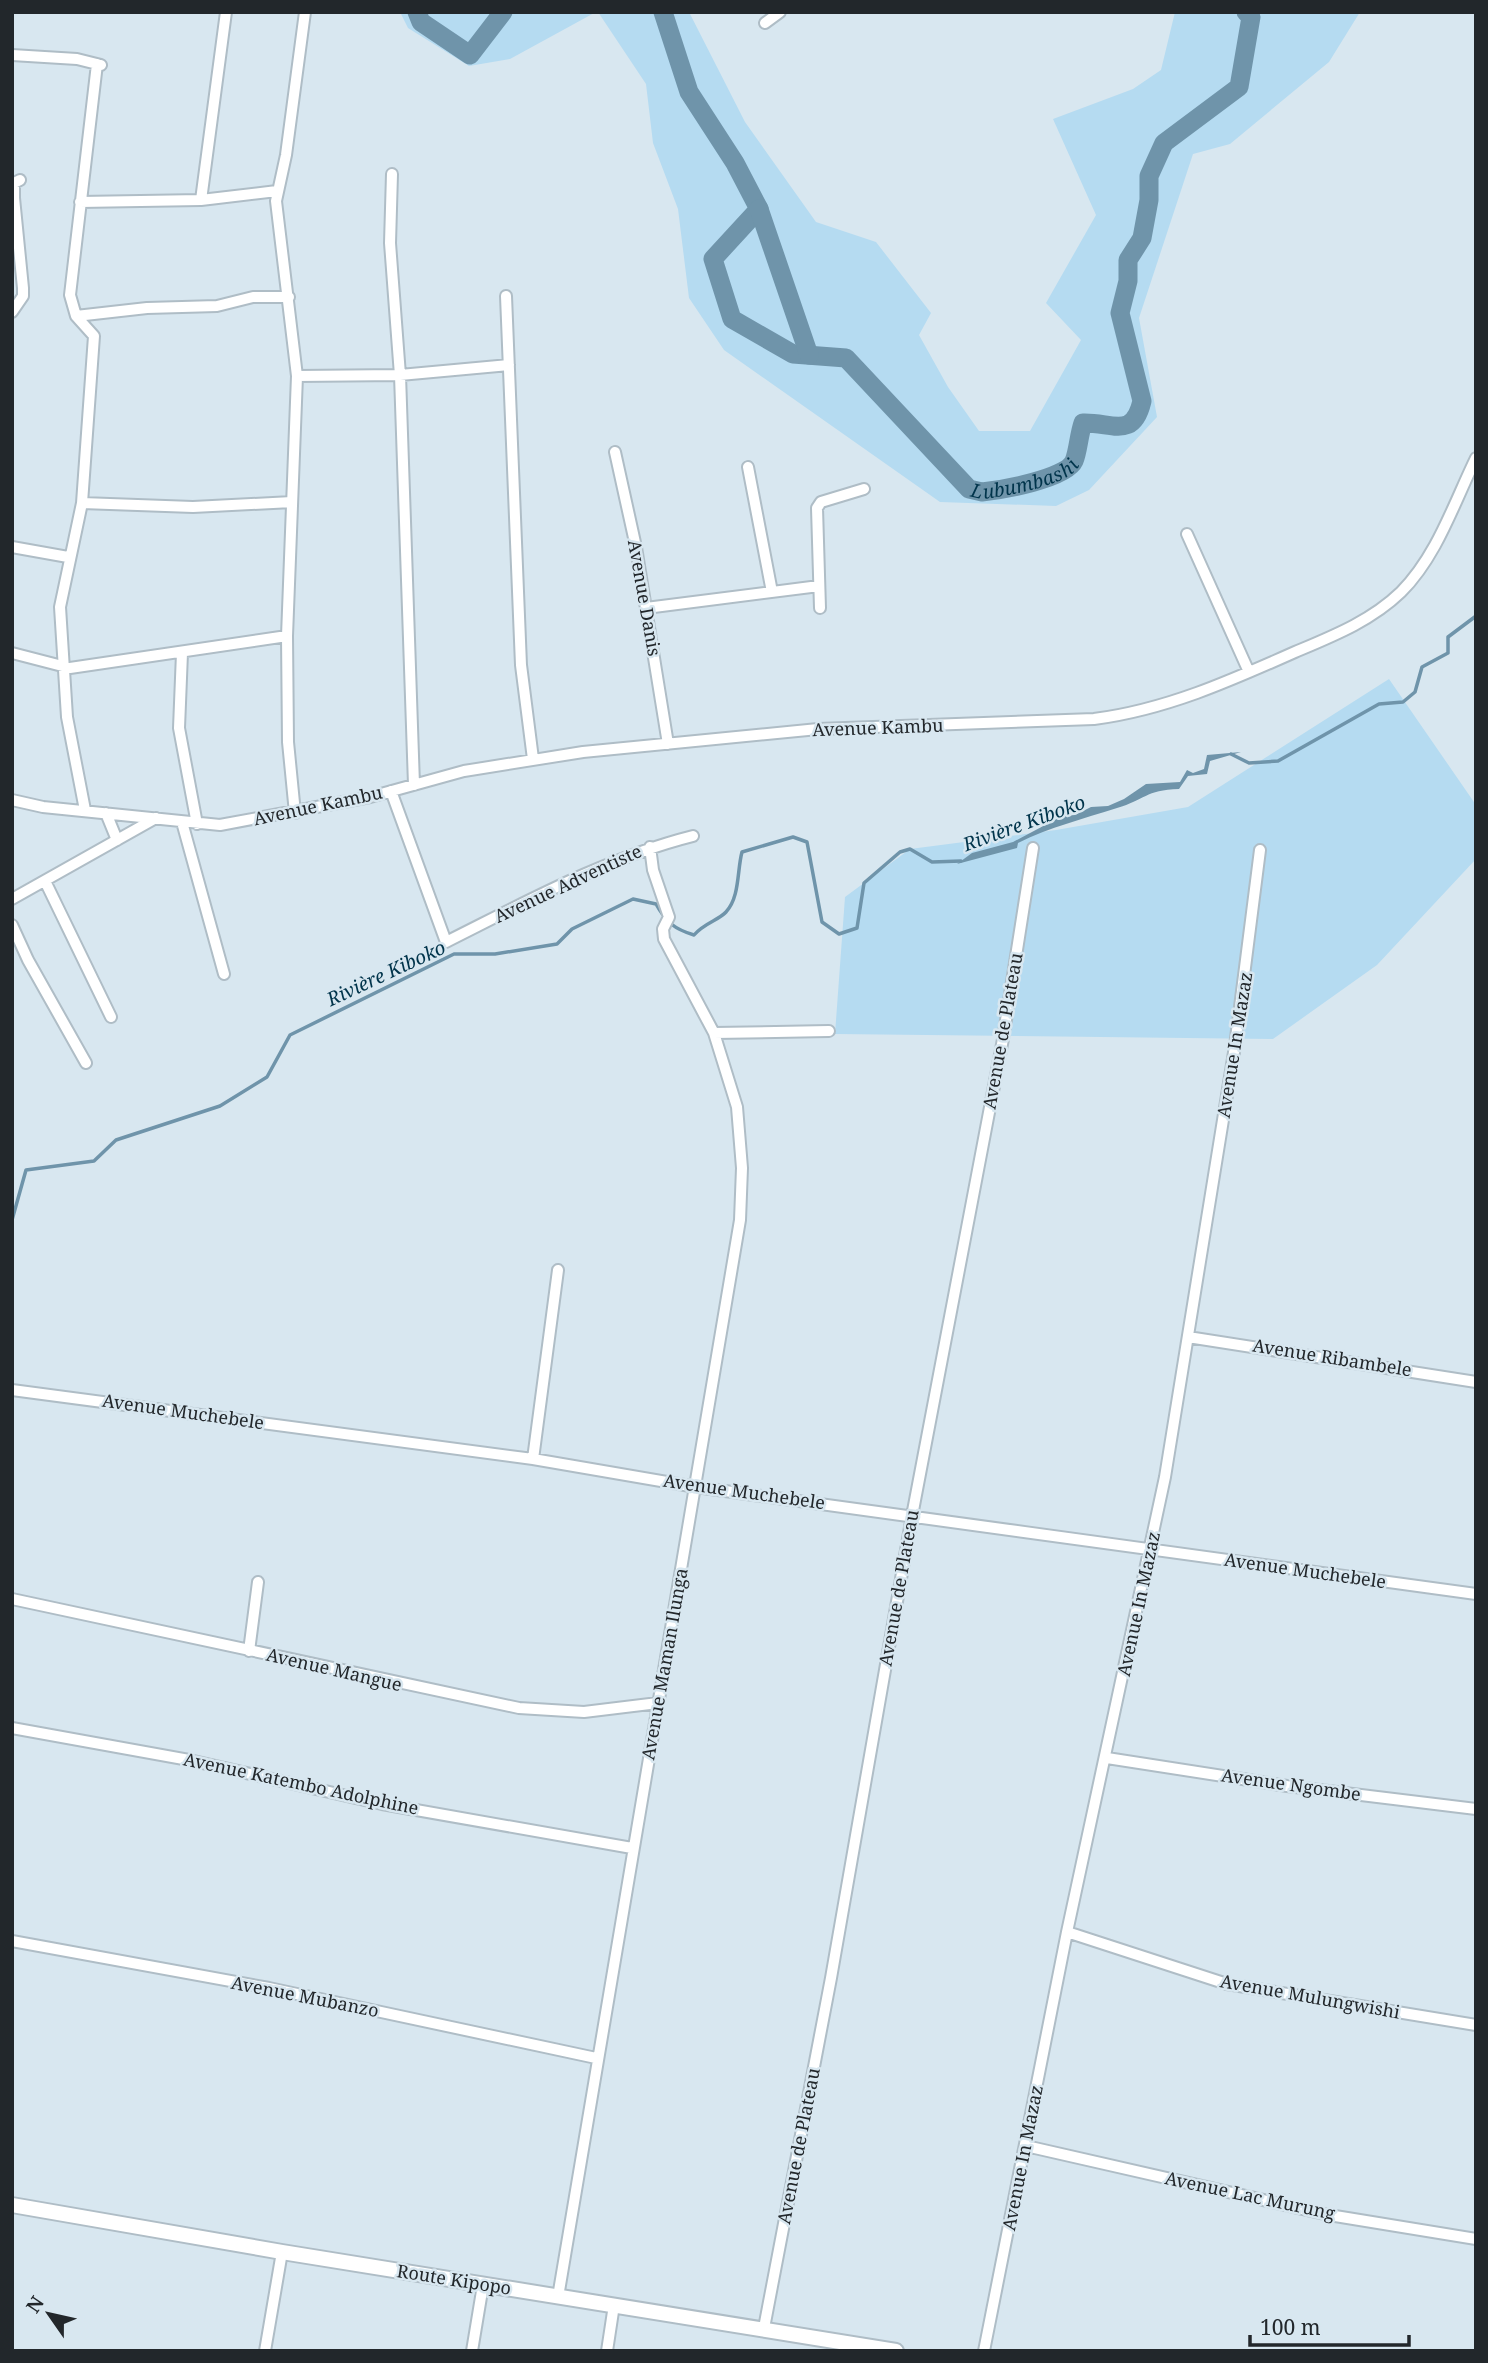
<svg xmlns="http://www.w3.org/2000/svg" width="1488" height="2363" font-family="'Noto Serif',serif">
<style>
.green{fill:#b5dbf1}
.water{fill:#6f94aa}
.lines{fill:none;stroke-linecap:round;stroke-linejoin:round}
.stream{stroke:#6f94aa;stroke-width:3.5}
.river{stroke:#6f94aa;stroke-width:19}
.minor-casing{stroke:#afbdc6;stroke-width:14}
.major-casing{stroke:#afbdc6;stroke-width:18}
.minor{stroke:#fff;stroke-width:10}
.major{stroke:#fff;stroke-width:14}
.labels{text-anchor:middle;stroke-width:5;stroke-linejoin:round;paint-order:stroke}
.street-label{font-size:18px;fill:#22272b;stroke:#d8e7f0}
.water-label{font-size:19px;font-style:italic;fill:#00344b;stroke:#d8e7f0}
</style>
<rect width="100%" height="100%" fill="#d8e7f0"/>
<path class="green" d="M 400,12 L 596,12 L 510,59 L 469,66 L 408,28 Z
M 598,12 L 689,12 L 745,122 L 816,222 L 876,242 L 931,313 L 919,335 L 948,387 L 979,431 L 1030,431 L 1081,340 L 1046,303 L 1096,215 L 1053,119 L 1133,89 L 1161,70 L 1175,12 L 1360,12 L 1329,62 L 1230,144 L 1193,154 L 1139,318 L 1157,417 L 1089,490 L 1056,506 L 940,502 L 724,350 L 689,298 L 678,209 L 653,143 L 646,84 Z
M 1389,679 L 1476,805 L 1476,859 L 1377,965 L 1273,1039 L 835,1034 L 845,897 L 910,849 L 1056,830 L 1188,807 Z"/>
<path class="water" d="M 1241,752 L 1210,761 L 1207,774 L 1188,776 L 1179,789 C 1145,790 1145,800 1117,808 C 1083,819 1050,827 1018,843 L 1017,848 L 957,864 L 972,853 L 1013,842 L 1062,816 L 1075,815 L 1091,807 L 1108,806 L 1124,799 L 1146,784 L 1180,782 L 1187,770 L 1193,773 L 1204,769 L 1207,755 Z"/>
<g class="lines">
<path class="stream" d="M 1231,754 L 1249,763 L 1278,761 L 1379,704 L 1403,702 L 1415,692 L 1422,667 L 1448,653 L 1448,637 L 1476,616
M 12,1220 L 26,1170 L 94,1161 L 116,1140 L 220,1106 L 267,1077 L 290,1035 L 454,954 L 495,954 L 557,944 L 572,929 L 633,899 L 656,904 C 666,922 674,929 694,935 C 704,923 719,920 726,912 C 740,897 737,870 742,852 L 793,837 L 807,842 L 822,922 L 839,934 L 857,928 L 864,883 L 900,852 L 910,849 L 932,862 L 961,861"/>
<g class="river">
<path d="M 417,12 L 421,22 L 470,55 L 503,12"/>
<path id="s1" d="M 663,12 L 689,92 L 735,163 L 759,209 L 713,259 L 732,319 L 793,354 L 846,358 L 969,489 L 982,492 C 1001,490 1066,479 1074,461 C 1078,452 1079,434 1083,423 C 1112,422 1133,440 1142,401 L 1120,313 L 1128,281 L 1128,260 L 1142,238 L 1149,200 L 1149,176 L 1164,143 L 1239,87 L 1251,17 L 1246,12"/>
<path d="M 759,209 L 809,355"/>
</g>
<defs>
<path id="minor" d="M 765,23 L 780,12
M 12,55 L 77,59 L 101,65
M 392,174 L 390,243 L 400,375 L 414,785
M 201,200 L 226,12
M 80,202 L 201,200 L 277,191
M 506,296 L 521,665 L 533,759
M 12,312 L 23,296 L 23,288 L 14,198 L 14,183 L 20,180
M 76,316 L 147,308 L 217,306 L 253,297 L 289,297
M 297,376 L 400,375 L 509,365
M 615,452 L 636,547 L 668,744
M 748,467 L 772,592
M 82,503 L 193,507 L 292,502
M 1187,534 L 1249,672
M 12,547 L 68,557
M 646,608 L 819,586
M 820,608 L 817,508 L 821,502 L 864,489
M 12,653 L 70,668 L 287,636
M 182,653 L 179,728 L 197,824
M 391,791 L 446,942 C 526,902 606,858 693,836
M 12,800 L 43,807 L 220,825 L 370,797 L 464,771 L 583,752 L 818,729 L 1094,719 C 1165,710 1230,681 1295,652 C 1333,636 1371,621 1401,592 C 1437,556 1454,503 1476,458
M 85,810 L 67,717 L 60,607 L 82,503 L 94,336 L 76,316 L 70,295 L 97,64
M 106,813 L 117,840
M 295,813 L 288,742 L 287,636 L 297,376 L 276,201 L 286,155 L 305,12
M 182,822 L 224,974
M 45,881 L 111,1017
M 12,899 L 156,818
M 12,925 L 28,960 L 86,1063
M 714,1033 L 829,1031
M 1188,1337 L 1476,1382
M 12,1390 L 533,1459 L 696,1487 L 1476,1594
M 533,1459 L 558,1270
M 12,1599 L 519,1708 L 584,1712 L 658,1703
M 249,1651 L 258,1582
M 12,1728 L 189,1760 L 382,1804 L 632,1848
M 1107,1758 L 1287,1786 L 1476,1809
M 1067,1932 L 1227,1984 L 1476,2025
M 12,1941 L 269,1988 L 596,2058
M 1026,2146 L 1329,2215 L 1476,2239
M 558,2297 L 740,1220 L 742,1168 L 737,1107 L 714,1033 L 664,939 L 663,929 L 669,917 L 653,870 L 650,847
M 764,2328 L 831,1978 L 912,1516 L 1003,1039 L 1033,848
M 265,2351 L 282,2252
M 472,2351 L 483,2285
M 607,2351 L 614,2305
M 984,2351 L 1067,1932 L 1165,1477 L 1235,1046 L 1260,850"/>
<path id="major" d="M 12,2205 L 282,2252 L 896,2351"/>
</defs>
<use href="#minor" class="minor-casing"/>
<use href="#major" class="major-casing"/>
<use href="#minor" class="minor"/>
<use href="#major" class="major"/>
</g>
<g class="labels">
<g class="street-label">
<text transform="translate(644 598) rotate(80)" y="6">Avenue Danis</text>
<text transform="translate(878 728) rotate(-2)" y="6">Avenue Kambu</text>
<text transform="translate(318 806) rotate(-12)" y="6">Avenue Kambu</text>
<text transform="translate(568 884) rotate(-25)" y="6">Avenue Adventiste</text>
<text transform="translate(1003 1031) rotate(-80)" y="6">Avenue de Plateau</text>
<text transform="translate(1235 1045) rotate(-81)" y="6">Avenue In Mazaz</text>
<text transform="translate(1332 1358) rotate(9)" y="6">Avenue Ribambele</text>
<text transform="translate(183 1412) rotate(8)" y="6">Avenue Muchebele</text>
<text transform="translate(744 1492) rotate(8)" y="6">Avenue Muchebele</text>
<text transform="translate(1305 1571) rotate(8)" y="6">Avenue Muchebele</text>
<text transform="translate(899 1588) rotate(-80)" y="6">Avenue de Plateau</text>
<text transform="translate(1139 1604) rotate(-78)" y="6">Avenue In Mazaz</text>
<text transform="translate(665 1664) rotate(-80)" y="6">Avenue Maman Ilunga</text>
<text transform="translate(334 1670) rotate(13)" y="6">Avenue Mangue</text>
<text transform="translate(301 1784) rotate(12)" y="6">Avenue Katembo Adolphine</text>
<text transform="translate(1291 1785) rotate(8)" y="6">Avenue Ngombe</text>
<text transform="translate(305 1997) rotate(11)" y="6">Avenue Mubanzo</text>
<text transform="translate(1310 1997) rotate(10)" y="6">Avenue Mulungwishi</text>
<text transform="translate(799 2146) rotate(-79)" y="6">Avenue de Plateau</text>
<text transform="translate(1023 2158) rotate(-79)" y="6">Avenue In Mazaz</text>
<text transform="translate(1250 2196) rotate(12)" y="6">Avenue Lac Murung</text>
<text transform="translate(454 2280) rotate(9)" y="6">Route Kipopo</text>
</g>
<g class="water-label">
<text dy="7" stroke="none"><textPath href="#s1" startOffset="712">Lubumbashi</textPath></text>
<text transform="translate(1024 823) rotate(-20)" y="7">Rivière Kiboko</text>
<text transform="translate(386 973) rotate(-25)" y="7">Rivière Kiboko</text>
</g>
</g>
<rect width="1488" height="2363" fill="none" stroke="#22272b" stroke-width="28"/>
<g transform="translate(49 2314) rotate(304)" stroke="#d8e7f0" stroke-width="5" paint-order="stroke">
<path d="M0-5L12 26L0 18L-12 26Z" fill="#22272b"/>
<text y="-10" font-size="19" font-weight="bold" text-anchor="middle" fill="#22272b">N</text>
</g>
<path d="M1250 2335v10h159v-10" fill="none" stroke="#22272b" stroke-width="3.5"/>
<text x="1260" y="2335" font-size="21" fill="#22272b" stroke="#d8e7f0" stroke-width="5" paint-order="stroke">100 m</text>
</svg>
